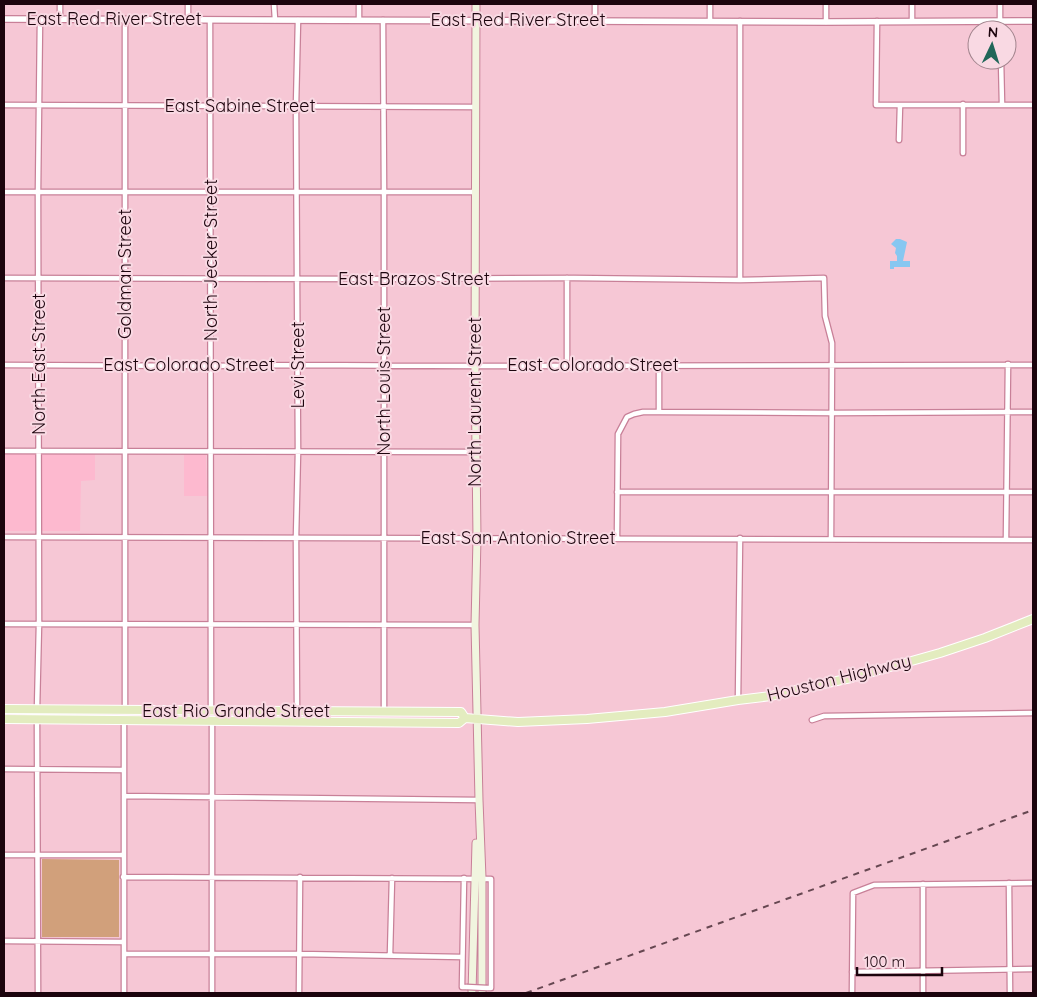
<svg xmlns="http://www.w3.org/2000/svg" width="1037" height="997" font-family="Quicksand,sans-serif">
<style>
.built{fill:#fdb9cf}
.green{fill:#d1a07b}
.water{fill:#87c7f1}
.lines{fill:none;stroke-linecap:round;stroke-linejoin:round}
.minor-casing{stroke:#c88098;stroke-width:7}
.tertiary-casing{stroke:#c88098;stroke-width:8}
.secondary-casing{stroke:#c88098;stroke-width:9}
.primary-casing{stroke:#fff;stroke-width:10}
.minor{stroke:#fff;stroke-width:4.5}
.tertiary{stroke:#fff;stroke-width:5.5}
.secondary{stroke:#f1f5df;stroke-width:7}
.primary{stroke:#e3ecbf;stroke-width:8}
.rail{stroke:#664751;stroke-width:2;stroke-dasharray:6 6;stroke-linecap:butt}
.minor-bridge-casing{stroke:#c88098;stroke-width:7;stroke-linecap:butt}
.minor-bridge{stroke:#fff;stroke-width:4.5}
.labels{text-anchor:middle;stroke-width:4;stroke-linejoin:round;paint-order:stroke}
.street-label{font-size:18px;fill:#1c040d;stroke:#f9d9e3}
</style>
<rect width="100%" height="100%" fill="#f6c7d5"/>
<path class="built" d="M 4,454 L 95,454 L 95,480 L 81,481 L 80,531 L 4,531 Z
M 184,455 L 206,455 L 207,496 L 184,496 Z"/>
<path class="green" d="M 42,859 L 119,860 L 119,937 L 42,937 Z"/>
<path class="water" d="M 896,239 L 900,239 L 907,242 L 903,261 L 910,261 L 910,267 L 894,267 L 894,269 L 890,269 L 890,261 L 897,261 L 897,256 L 895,253 L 896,248 L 891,244 Z"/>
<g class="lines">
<defs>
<path id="minor" d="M 60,4 L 60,20
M 274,4 L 275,20
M 826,4 L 826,22
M 1000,4 L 1000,30
M 188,19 L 188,4
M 210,20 L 211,710
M 359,20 L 359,4
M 383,20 L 384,193 L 384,712
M 595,21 L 595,4
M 710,21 L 710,4
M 740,21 L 740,280
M 877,21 L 876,105 L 1033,105
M 912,21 L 912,4
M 1001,60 L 1002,104
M 963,104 L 963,153
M 4,105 L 476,107
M 899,140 L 900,105
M 4,192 L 476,192
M 4,278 L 383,279 L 574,278 L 740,280 L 824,278 L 825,316 L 832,343 L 832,352 L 831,538
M 567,278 L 567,365
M 4,365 L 210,366 L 297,365 L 475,366 L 1033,365
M 659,412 L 659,365
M 4,451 L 475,452
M 617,492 L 1033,492
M 4,537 L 1033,540
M 617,538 L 618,434 L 627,417 L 634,414 L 643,412 L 659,412 L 832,413 L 1033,412
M 1006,540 L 1008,364
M 4,624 L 475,625
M 738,700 L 740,538
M 37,709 L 39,624 L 38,192 L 40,19
M 125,710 L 125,19
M 297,711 L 296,538 L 298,452 L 296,106 L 298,20
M 37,720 L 38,993
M 124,720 L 124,993
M 812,720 L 824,716 L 1033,713
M 212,721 L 212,993
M 4,769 L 124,770
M 124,796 L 479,800
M 4,855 L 124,855
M 123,877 L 491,879 L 491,988 L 487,988
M 464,878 L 462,987 L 467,987
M 1009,883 L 1010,993
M 923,884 L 923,993
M 4,941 L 124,942
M 124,954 L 300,954 L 462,957
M 390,955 L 392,878
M 852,972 L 1033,969
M 299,993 L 300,877
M 852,993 L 853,893 L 874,885 L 1033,883"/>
<path id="tertiary" d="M 4,19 L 826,22 L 1033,21"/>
<path id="secondary" d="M 476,4 L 475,366 L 477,538 L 475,625 L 479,800 L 482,878 L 482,993
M 472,993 L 476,843"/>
<path id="primary" d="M 4,709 L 461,712 L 465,718
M 4,719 L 459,723 L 465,718 L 518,722 L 587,719 L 665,712 L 738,700 L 771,696 L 813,686 L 851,678 L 940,653 L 985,638 L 1033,619"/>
</defs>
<use href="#minor" class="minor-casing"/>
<use href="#tertiary" class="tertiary-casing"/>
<use href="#secondary" class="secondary-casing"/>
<use href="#primary" class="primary-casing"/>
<use href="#minor" class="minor"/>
<use href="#tertiary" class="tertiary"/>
<use href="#secondary" class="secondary"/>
<use href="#primary" class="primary"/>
<path class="rail" d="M 526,993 L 1033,810"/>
<defs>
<path id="minor-bridge" d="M 467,987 L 487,988"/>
</defs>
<use href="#minor-bridge" class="minor-bridge-casing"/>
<use href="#minor-bridge" class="minor-bridge"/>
</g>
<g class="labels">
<g class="street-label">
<text x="114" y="25">East Red River Street</text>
<text x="518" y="26">East Red River Street</text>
<text x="240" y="112">East Sabine Street</text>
<text transform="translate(211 260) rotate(-90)" y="6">North Jecker Street</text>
<text transform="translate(125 274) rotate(-90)" y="6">Goldman Street</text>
<text x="414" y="285">East Brazos Street</text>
<text transform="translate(39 364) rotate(-90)" y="6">North East Street</text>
<text x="189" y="371">East Colorado Street</text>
<text transform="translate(298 365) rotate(-90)" y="6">Levi Street</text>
<text x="593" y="371">East Colorado Street</text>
<text transform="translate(384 381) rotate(-90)" y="6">North Louis Street</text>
<text transform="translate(475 402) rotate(-90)" y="6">North Laurent Street</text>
<text x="518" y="544">East San Antonio Street</text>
<text transform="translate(839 678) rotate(-14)" y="6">Houston Highway</text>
<text x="236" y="717">East Rio Grande Street</text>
</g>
</g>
<rect width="1037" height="997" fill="none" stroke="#1c040d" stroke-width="10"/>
<g transform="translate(992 45) rotate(4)"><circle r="24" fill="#f9d9e3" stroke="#a1848d"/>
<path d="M0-4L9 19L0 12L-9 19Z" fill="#216759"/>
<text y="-8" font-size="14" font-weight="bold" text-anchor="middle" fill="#1c040d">N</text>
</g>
<path d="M857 967v8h85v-8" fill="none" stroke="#1c040d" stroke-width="2.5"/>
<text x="864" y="967" font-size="15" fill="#1c040d" stroke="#f9d9e3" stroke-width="4" paint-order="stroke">100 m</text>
</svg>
